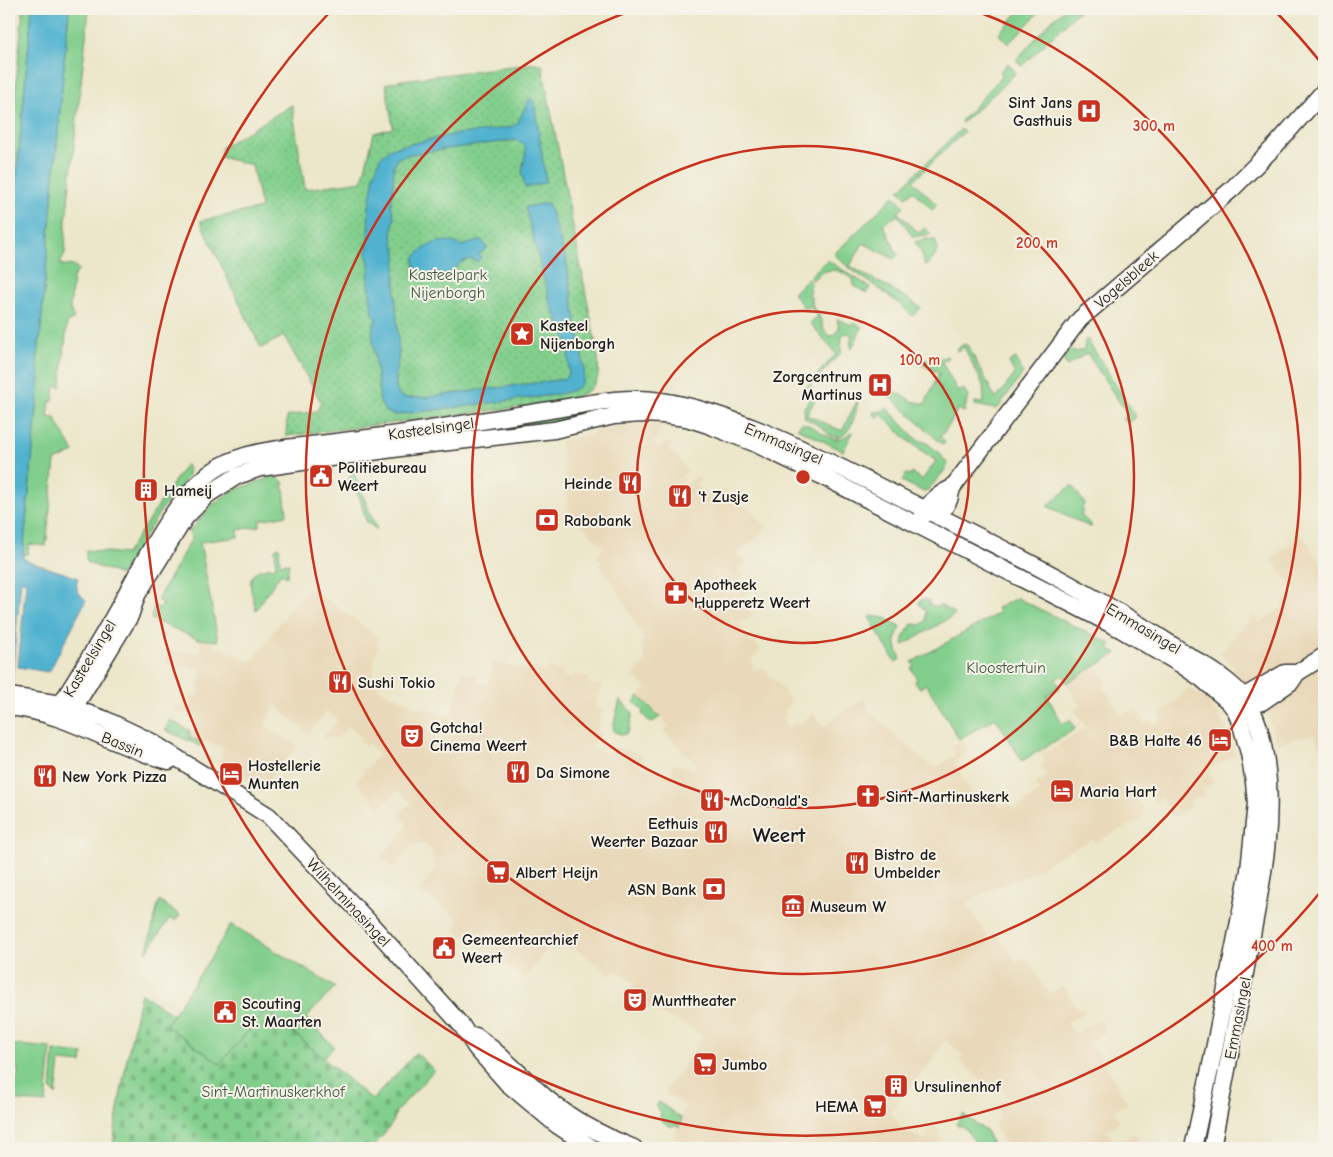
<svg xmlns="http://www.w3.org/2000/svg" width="1333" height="1157" font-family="'Comic Neue',sans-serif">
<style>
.built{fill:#e9d9ba}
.green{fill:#82cf8d;stroke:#4f7654}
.cemetery{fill:url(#cemetery-stones);stroke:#4f7654}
.park{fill:url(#park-dots);stroke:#4f7654}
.water{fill:#51b2d0;stroke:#366776}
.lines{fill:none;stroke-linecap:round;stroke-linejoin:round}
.minor-casing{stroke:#3b3a36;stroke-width:19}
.minor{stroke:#fff;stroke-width:16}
.ring{fill:none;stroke:#c8321e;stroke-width:2.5}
.labels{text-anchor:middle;stroke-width:4;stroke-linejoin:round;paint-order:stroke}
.poi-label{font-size:16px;font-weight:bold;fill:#1c1c1c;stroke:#f7f3e8;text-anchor:start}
.park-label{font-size:16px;fill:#405b44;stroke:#f7f3e8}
.street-label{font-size:16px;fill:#1c1c1c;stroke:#f7f3e8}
.district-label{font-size:21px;font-weight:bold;fill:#1c1c1c;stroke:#f7f3e8}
.centre{fill:#c8321e;stroke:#f7f3e8;stroke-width:2.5}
.ring-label{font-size:15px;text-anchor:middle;font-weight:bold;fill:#c8321e;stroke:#f7f3e8;stroke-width:4;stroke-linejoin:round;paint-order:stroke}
</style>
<defs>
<pattern id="cemetery-stones" width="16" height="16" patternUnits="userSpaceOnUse" patternTransform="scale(1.25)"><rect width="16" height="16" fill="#82cf8d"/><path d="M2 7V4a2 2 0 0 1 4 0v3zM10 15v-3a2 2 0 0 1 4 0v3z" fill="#70b179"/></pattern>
<pattern id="park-dots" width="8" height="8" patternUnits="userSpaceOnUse" patternTransform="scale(1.25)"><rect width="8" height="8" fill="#82cf8d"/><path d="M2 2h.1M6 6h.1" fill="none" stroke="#70b179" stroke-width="1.8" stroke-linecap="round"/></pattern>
</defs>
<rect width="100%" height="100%" fill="#f7f3e8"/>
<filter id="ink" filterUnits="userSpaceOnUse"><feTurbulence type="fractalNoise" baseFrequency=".02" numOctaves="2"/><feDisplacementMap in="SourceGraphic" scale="10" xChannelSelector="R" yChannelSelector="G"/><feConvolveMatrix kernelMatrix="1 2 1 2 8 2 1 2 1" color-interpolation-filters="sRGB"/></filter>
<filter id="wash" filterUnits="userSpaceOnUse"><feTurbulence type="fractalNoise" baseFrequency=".0096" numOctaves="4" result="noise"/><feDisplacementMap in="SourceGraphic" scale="20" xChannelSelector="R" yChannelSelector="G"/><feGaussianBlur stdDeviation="1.12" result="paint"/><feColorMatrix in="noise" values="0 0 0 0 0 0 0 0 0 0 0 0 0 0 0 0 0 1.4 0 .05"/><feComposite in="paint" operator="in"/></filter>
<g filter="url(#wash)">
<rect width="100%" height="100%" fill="#ece6ca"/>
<path class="built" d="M 642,424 L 662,427 L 656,435 L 658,438 L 653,442 L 658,449 L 669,441 L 672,444 L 668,450 L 677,455 L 687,472 L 682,476 L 685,480 L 681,483 L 684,486 L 697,476 L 700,480 L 696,484 L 714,501 L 725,489 L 738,503 L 754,512 L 756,517 L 767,527 L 737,555 L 746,561 L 738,570 L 744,575 L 736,586 L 747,592 L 741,598 L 753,615 L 740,623 L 751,644 L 755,642 L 761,651 L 756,654 L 757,656 L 751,658 L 754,670 L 764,667 L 770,677 L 772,677 L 785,692 L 791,703 L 784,709 L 787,714 L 781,718 L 788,728 L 795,723 L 798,726 L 813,713 L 823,727 L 844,711 L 864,699 L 871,713 L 930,766 L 936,767 L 956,755 L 952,747 L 962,740 L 969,752 L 954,762 L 977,803 L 995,793 L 999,799 L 996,801 L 1000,807 L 1009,802 L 1013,809 L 1040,792 L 1036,783 L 1047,776 L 1041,765 L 1045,762 L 1040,752 L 1044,750 L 1046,752 L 1086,728 L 1074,710 L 1080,705 L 1067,683 L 1096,665 L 1107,682 L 1102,686 L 1121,715 L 1136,708 L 1145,723 L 1150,721 L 1153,725 L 1162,720 L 1159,713 L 1178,700 L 1188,687 L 1213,704 L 1230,737 L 1235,755 L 1208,770 L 1214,782 L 1202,789 L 1206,796 L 1189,801 L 1192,806 L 1172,818 L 1162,797 L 1155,801 L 1148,787 L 1142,790 L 1143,792 L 1137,796 L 1144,810 L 1142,811 L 1144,816 L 1140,819 L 1140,820 L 1095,842 L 1093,839 L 1055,858 L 1030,875 L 992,888 L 966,904 L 989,939 L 997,934 L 1005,947 L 1007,946 L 1016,962 L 1025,957 L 1049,994 L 1063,986 L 1079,1010 L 1083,1008 L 1085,1012 L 1067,1022 L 1074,1034 L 1100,1019 L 1107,1031 L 1090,1041 L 1128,1104 L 1114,1111 L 1120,1122 L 1107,1130 L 1116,1147 L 1136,1132 L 1140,1148 L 1005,1148 L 994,1122 L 1001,1120 L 996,1107 L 1010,1100 L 1004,1091 L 999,1088 L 992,1081 L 986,1086 L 959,1059 L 963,1055 L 945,1040 L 941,1045 L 942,1046 L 891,1112 L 903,1131 L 925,1139 L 929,1136 L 927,1134 L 933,1126 L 941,1132 L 938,1136 L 943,1140 L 938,1148 L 687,1148 L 672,1143 L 685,1106 L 665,1092 L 703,1036 L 684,1023 L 683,1024 L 676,1020 L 636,1004 L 628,1005 L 626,998 L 635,984 L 615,970 L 611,975 L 574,947 L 571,949 L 554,938 L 525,979 L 454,929 L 460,919 L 419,891 L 436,867 L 433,851 L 423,844 L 416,846 L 412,844 L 393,868 L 380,858 L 408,825 L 398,814 L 412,802 L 398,791 L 380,807 L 356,781 L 379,754 L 368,743 L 365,746 L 359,740 L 361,737 L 349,726 L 336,740 L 332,736 L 329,738 L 327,736 L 325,738 L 324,737 L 338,720 L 327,711 L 308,733 L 275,705 L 264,724 L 297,746 L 262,788 L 220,764 L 222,747 L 188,738 L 190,731 L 193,732 L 197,714 L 174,712 L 176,706 L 188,708 L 190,696 L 197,696 L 200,689 L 197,688 L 203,668 L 165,665 L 167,650 L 200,653 L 200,639 L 207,640 L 208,642 L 215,643 L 214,647 L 220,648 L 251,662 L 293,605 L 294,606 L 311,587 L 379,638 L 376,643 L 378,645 L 373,663 L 375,665 L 371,681 L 388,695 L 408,701 L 411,706 L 451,716 L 463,672 L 478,677 L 477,683 L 483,685 L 484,683 L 488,684 L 494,662 L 532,672 L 534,668 L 546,672 L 548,667 L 563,671 L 562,676 L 572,678 L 574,674 L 589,678 L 588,683 L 601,686 L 595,707 L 603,710 L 598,730 L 602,731 L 600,738 L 596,737 L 592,746 L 594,749 L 613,755 L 616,747 L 643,755 L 639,766 L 667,774 L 670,774 L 674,764 L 688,767 L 692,770 L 697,765 L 664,731 L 669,726 L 639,695 L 647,688 L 633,675 L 646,662 L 641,642 L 644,639 L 616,587 L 599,565 L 602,562 L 596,555 L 604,548 L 569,512 L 561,441 L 624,426 Z
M 1303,536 L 1324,569 L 1324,754 L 1314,734 L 1275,744 L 1267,708 L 1220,653 L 1254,615 L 1260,623 L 1285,606 L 1282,601 L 1296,592 L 1271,558 Z"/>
<path class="green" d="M 23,9 L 32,9 L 9,259 L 9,160 Z
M 69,9 L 89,9 L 66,220 L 65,253 L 61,261 L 61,265 L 75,266 L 79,270 L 73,277 L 70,308 L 74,319 L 67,323 L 61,387 L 55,386 L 53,401 L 50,401 L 48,417 L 55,418 L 74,452 L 55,461 L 46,546 L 29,544 L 28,554 L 23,554 L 40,377 L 37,363 L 40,337 Z
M 1021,9 L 1042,9 L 1008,44 L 1000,36 L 1000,32 Z
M 1065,9 L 1081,9 L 1022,66 L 1016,60 L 1053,19 Z
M 1008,63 L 1016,73 L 962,123 L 961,121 L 1003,75 L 1000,72 Z
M 961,129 L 964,132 L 913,181 L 937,205 L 932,210 L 913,191 L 906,197 L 899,190 Z
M 894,196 L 904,206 L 898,213 L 919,233 L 925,228 L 931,234 L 913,237 L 898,215 L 883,224 L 898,255 L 894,259 L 863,243 L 850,266 C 874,281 899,291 921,308 L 912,316 C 889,291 857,278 834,254 Z
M 926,239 L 935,240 C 940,250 935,261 925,266 L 922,254 L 915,242 Z
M 827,260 L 870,287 L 866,293 L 854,286 L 854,281 C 840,267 825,266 812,281 L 809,277 Z
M 807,279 L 811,283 L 809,294 C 813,299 811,303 814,309 C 815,312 818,313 819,316 C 824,324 821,331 830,336 L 835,335 L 839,328 L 837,319 L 852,325 L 854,323 L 862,327 L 852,348 C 848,344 853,339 851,334 L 845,333 C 838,339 844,347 840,354 L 814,381 L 806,395 L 802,391 L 836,354 L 810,323 L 818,316 L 810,306 L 805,309 L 793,293 Z
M 1087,339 L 1135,415 L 1133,420 L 1128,423 L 1122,419 L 1128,415 L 1087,353 L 1067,366 L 1063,359 L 1065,354 L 1073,349 L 1076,352 L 1083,350 L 1085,346 L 1084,342 Z
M 964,344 L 968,346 L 996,399 L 1015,374 L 1009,362 L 1016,358 L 1023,373 L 998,408 L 995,409 L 975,405 L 975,402 L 984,403 L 983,385 L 964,347 L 957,351 L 956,349 Z
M 915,353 C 924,364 936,361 947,356 L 948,358 L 942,362 L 958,392 L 964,389 L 968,396 L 964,412 L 958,409 L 948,427 L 940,437 L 945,442 L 943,445 L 894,400 L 889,397 L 892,390 L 912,401 L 925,404 L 939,373 L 906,357 Z
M 811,396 L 814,397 L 815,399 L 807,415 L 842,431 L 857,401 L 858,402 C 856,412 850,443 832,436 C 827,434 824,429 820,426 C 815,423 810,421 805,418 L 804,408 Z
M 887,408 L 916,439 L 927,443 L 938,452 L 948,464 L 945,470 L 927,491 L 924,492 L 902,481 L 906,474 L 911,476 L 912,473 L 922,480 L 936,461 L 906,439 L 881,414 L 877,418 L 873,414 L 874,411 L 879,412 Z
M 585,411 L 585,418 L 430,442 L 429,433 Z
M 802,423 C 823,428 832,450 851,432 L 853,433 L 843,451 L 797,428 Z
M 186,464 L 189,469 L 187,478 L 161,510 L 121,575 L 88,563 L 86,558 L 86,550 L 126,554 Z
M 353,471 L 377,530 L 366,521 L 360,498 L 348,481 Z
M 275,476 L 283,482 L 287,515 L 260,520 L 260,526 L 238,530 L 238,537 L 200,542 L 218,641 L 198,639 L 151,619 L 154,605 L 160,609 L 163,604 L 157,600 L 192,538 L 189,532 L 212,505 L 232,491 Z
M 1072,485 L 1085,504 L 1082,507 L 1083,511 L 1081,515 L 1092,526 L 1090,527 L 1047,506 Z
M 279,547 L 280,564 L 289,563 L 287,577 L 281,573 L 256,610 C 254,600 245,579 256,572 C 261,568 270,568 276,567 L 275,549 Z
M 1017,598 L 1111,644 L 1109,649 L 1117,653 L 1067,683 L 1063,675 L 1056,679 L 1060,688 L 1047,695 L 1062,724 L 1070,720 L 1075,729 L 1022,761 L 996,718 L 959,739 L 926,684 L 920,688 L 915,682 L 917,679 L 911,668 L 914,666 L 912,662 L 999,613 L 997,608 Z
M 924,599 L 930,601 L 928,604 L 937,607 L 939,605 L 953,612 L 955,615 L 903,645 L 903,638 L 912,624 L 921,625 L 926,620 L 926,611 L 919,604 L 920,600 Z
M 870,616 L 886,618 L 901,627 C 893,639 895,646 901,659 L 895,662 L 869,617 Z
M 639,696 L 660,717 L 651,723 L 642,714 L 643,711 L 634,702 Z
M 620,700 L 633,713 L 628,732 L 623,735 L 615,732 L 613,727 Z
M 170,720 L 190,731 L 189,738 L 201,741 L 200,746 L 165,730 Z
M 159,901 L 180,915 L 175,921 L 170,918 L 146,953 Z
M 231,924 L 335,987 L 306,1018 L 334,1047 L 323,1058 L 267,1010 L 220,1064 L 166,1025 L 213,954 Z
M 9,1044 L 51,1048 L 46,1103 L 9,1100 L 9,1085 C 17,1082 20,1075 17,1067 L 9,1062 Z
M 54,1051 L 83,1054 L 82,1063 L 60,1061 L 56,1095 L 51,1090 Z
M 659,1102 L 682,1119 L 679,1127 L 676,1125 L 670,1126 C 664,1123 658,1119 661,1112 L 656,1106 Z
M 963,1114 L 987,1132 L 993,1148 L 980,1148 L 962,1125 L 959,1127 L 956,1124 Z"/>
<path class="cemetery" d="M 141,993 L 173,1015 L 166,1025 L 220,1064 L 267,1010 L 372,1100 L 416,1053 L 434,1070 L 396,1112 L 393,1122 L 373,1148 L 120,1148 L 113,1146 C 119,1094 130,1043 141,993 Z"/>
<path class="park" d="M 536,63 L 542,65 L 597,351 C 598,359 599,368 598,375 C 595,395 570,398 554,403 L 286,436 L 287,416 L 317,411 L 321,402 L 284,336 L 261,348 L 200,221 L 261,208 L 252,165 L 220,157 L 222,147 L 292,105 L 305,189 L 362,181 L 374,133 L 393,128 L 386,84 L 402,80 Z"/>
<path class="water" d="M 32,9 L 69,9 L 40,337 L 37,363 L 40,377 L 23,554 L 24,559 L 28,561 L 78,578 C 74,589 79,594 86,600 L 49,672 L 18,667 L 26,582 L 21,580 L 9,711 L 9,259 Z
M 530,98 L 534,101 L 546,182 L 525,188 L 522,172 L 526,151 L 524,144 L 516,140 L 410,154 L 398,158 L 394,165 L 393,192 L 391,204 L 394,216 L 392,237 L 396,251 L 395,289 L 399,353 L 396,373 L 396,389 L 399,395 L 405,398 L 428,397 L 565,379 L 569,372 L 568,342 L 551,305 L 525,207 L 548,203 L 566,259 L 584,368 C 585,390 572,391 554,395 L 393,415 L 385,411 L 380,402 L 372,331 L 376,320 L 372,310 L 368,274 L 370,269 L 367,255 L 369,207 L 374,175 L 380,158 L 391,148 L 457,134 L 481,132 L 511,127 L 517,124 Z
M 482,240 L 487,248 L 478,255 L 481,257 L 477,262 L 472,259 L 463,261 L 448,274 L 419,273 L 415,269 L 414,258 C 424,245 446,235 461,246 Z"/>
</g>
<g filter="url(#ink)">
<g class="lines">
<defs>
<path id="minor" d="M 939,517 L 949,500 L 952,488 L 1080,319 L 1232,189 L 1275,146 L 1324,91
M 922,518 C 927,503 938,494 952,488
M 9,696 L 61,704 L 104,719 L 150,741 L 269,816 L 368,921 L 462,1026 L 476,1048 L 507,1083 L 557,1125 L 592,1148
M 9,707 C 69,713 113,747 169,761
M 1238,707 L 1243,697 L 1285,673 L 1297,673
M 1240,709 L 1262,702 L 1291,682 L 1297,673 L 1324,656
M 61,718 L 61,704 C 79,675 97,646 114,616 C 140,571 174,492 221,466 C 248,451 280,449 311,445 C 344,441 378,437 412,432 C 458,425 504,417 550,410 C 587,404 624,395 661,401 C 695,406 728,418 759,430 C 822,456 883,489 944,519 C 1024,559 1105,601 1180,650 C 1204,666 1237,682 1251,708 C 1260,725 1263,744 1266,762 C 1275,828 1260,891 1248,956 C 1237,1020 1224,1084 1212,1148
M 61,718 L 74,708 L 80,698 L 130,616 L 137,595 L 185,518 L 207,495 L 237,476 L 260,468 L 414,446 L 554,430 L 614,416 L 641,414 L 663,415 L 686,418 L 708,425 L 754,443 L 822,476 L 1122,630 L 1180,664 L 1202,679 L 1229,702 L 1236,711 L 1242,728 L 1249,753 L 1254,782 L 1256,803 L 1249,870 L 1212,1060 L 1193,1148
M 476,1036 C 501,1054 522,1077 545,1097 C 571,1119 603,1136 634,1148"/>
</defs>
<use href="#minor" class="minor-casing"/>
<use href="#minor" class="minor"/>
</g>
</g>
<g class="ring">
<circle cx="803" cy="477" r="166"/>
<circle cx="803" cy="477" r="331"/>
<path d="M973 10A497 497 0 1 1 633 10"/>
<path d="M1322 890A663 663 0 1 1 330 12M1276 12A663 663 0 0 1 1322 64"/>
</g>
<defs>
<symbol id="hospital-square" viewBox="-11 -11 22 22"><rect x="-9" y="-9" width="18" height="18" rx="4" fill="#c8321e" stroke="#f7f3e8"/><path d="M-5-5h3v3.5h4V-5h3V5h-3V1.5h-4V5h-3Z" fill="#fff"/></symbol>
<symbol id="sight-square" viewBox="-11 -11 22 22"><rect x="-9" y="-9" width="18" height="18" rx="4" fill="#c8321e" stroke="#f7f3e8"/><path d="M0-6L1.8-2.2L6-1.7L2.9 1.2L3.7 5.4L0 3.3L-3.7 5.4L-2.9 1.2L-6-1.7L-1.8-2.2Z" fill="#fff"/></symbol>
<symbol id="civic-square" viewBox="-11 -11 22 22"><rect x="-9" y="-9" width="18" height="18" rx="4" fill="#c8321e" stroke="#f7f3e8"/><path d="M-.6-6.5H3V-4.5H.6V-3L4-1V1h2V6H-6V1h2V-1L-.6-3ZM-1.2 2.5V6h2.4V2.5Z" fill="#fff"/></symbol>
<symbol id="restaurant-square" viewBox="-11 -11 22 22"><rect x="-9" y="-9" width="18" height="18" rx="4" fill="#c8321e" stroke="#f7f3e8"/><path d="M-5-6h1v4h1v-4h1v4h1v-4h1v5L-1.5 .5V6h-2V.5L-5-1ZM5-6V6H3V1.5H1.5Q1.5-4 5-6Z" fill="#fff"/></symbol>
<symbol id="building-square" viewBox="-11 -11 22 22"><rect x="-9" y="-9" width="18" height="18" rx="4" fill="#c8321e" stroke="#f7f3e8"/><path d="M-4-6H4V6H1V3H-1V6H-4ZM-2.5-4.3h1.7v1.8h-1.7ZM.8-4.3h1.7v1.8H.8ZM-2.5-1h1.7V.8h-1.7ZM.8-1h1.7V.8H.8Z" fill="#fff"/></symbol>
<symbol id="bank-square" viewBox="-11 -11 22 22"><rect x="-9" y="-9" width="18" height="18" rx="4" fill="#c8321e" stroke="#f7f3e8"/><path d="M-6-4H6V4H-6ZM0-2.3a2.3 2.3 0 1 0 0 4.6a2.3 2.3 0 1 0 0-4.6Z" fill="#fff"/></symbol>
<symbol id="pharmacy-square" viewBox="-11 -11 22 22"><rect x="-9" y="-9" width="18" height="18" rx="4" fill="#c8321e" stroke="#f7f3e8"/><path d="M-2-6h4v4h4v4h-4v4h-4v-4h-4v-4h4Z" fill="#fff"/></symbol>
<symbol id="theatre-square" viewBox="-11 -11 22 22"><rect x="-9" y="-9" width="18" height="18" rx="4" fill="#c8321e" stroke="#f7f3e8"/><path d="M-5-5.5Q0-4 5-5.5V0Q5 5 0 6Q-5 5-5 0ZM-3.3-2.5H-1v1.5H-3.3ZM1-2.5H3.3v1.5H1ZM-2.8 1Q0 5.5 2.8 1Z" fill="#fff"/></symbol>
<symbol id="hotel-square" viewBox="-11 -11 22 22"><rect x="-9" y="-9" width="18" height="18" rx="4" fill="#c8321e" stroke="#f7f3e8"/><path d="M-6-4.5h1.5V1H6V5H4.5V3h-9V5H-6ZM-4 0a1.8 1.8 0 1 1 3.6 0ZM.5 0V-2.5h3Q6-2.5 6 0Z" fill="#fff"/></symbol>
<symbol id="church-square" viewBox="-11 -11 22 22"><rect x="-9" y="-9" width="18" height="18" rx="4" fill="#c8321e" stroke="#f7f3e8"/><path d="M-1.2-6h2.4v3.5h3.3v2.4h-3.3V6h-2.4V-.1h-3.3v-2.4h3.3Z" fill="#fff"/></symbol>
<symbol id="supermarket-square" viewBox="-11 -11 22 22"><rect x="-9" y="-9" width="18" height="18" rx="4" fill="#c8321e" stroke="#f7f3e8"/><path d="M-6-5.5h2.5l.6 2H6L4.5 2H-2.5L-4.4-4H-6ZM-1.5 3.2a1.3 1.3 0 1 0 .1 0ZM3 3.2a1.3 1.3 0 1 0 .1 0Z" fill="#fff"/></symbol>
<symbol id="museum-square" viewBox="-11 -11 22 22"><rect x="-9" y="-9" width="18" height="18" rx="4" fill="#c8321e" stroke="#f7f3e8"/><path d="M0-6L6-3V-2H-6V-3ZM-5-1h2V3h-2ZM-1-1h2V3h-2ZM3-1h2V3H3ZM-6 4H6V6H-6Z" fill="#fff"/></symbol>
</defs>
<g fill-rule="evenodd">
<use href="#hospital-square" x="1075" y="97" width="28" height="28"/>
<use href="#sight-square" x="508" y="320" width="28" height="28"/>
<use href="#hospital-square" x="866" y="371" width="28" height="28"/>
<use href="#civic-square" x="307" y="462" width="28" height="28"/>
<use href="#restaurant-square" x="616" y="469" width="28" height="28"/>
<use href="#building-square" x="132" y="476" width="28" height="28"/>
<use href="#restaurant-square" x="666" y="482" width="28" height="28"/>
<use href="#bank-square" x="533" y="506" width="28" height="28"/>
<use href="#pharmacy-square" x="662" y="579" width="28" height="28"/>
<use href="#restaurant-square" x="326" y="668" width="28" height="28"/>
<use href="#theatre-square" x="398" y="722" width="28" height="28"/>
<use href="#hotel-square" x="1206" y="726" width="28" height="28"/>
<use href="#restaurant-square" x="504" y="758" width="28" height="28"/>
<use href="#hotel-square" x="217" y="760" width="28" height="28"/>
<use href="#restaurant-square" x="31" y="762" width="28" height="28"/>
<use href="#hotel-square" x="1048" y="777" width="28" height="28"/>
<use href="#church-square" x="854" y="782" width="28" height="28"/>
<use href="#restaurant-square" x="698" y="786" width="28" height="28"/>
<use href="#restaurant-square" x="702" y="818" width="28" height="28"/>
<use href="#restaurant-square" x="843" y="849" width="28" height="28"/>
<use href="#supermarket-square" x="484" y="858" width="28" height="28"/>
<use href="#bank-square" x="700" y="875" width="28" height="28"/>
<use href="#museum-square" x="779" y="892" width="28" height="28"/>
<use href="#civic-square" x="430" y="934" width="28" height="28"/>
<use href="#theatre-square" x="621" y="986" width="28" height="28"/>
<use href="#civic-square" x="211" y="998" width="28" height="28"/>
<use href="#supermarket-square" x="691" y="1050" width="28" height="28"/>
<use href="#building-square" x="882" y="1072" width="28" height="28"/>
<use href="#supermarket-square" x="861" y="1092" width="28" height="28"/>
</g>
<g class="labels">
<g class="poi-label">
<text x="1072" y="108" text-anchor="end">Sint Jans<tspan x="1072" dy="18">Gasthuis</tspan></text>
<text x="540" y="331">Kasteel<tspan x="540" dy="18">Nijenborgh</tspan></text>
<text x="862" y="382" text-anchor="end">Zorgcentrum<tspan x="862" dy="18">Martinus</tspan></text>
<text x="338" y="473">Politiebureau<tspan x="338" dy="18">Weert</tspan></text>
<text x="612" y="489" text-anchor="end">Heinde</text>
<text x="164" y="496">Hameij</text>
<text x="698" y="502">'t Zusje</text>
<text x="564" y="526">Rabobank</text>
<text x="694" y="590">Apotheek<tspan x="694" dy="18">Hupperetz Weert</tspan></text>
<text x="358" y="688">Sushi Tokio</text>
<text x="430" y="733">Gotcha!<tspan x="430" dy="18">Cinema Weert</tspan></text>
<text x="1202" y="746" text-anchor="end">B&amp;B Halte 46</text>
<text x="248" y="771">Hostellerie<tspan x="248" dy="18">Munten</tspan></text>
<text x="536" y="778">Da Simone</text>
<text x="62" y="782">New York Pizza</text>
<text x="1080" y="797">Maria Hart</text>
<text x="886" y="802">Sint-Martinuskerk</text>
<text x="730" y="806">McDonald's</text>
<text x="698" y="829" text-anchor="end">Eethuis<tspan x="698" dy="18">Weerter Bazaar</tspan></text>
<text x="874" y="860">Bistro de<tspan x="874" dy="18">Umbelder</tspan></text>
<text x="516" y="878">Albert Heijn</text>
<text x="696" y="895" text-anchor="end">ASN Bank</text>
<text x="810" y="912">Museum W</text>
<text x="462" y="945">Gemeentearchief<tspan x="462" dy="18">Weert</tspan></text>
<text x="652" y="1006">Munttheater</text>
<text x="242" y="1009">Scouting<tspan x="242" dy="18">St. Maarten</tspan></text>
<text x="722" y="1070">Jumbo</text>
<text x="914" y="1092">Ursulinenhof</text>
<text x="858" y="1112" text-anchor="end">HEMA</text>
</g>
<g class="park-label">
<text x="448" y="280">Kasteelpark<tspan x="448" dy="18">Nijenborgh</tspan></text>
<text x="1006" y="673">Kloostertuin</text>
<text x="273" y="1097">Sint-Martinuskerkhof</text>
</g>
<g class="street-label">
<text transform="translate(1126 279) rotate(-41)" y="6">Vogelsbleek</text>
<text transform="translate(431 428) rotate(-8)" y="6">Kasteelsingel</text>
<text transform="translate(784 443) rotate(23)" y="6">Emmasingel</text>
<text transform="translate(1144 628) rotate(31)" y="6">Emmasingel</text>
<text transform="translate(89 658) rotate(-59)" y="6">Kasteelsingel</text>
<text transform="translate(123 744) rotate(22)" y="6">Bassin</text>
<text transform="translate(349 902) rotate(47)" y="6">Wilhelminasingel</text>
<text transform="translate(1237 1018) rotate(-79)" y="6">Emmasingel</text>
</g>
<g class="district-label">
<text x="779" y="842">Weert</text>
</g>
</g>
<circle cx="803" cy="477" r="8" class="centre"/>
<g class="ring-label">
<text x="1154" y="131">300 m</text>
<text x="1037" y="248">200 m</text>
<text x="920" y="365">100 m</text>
<text x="1272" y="951">400 m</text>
</g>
<rect width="1333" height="1157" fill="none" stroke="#f7f3e8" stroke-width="30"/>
</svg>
